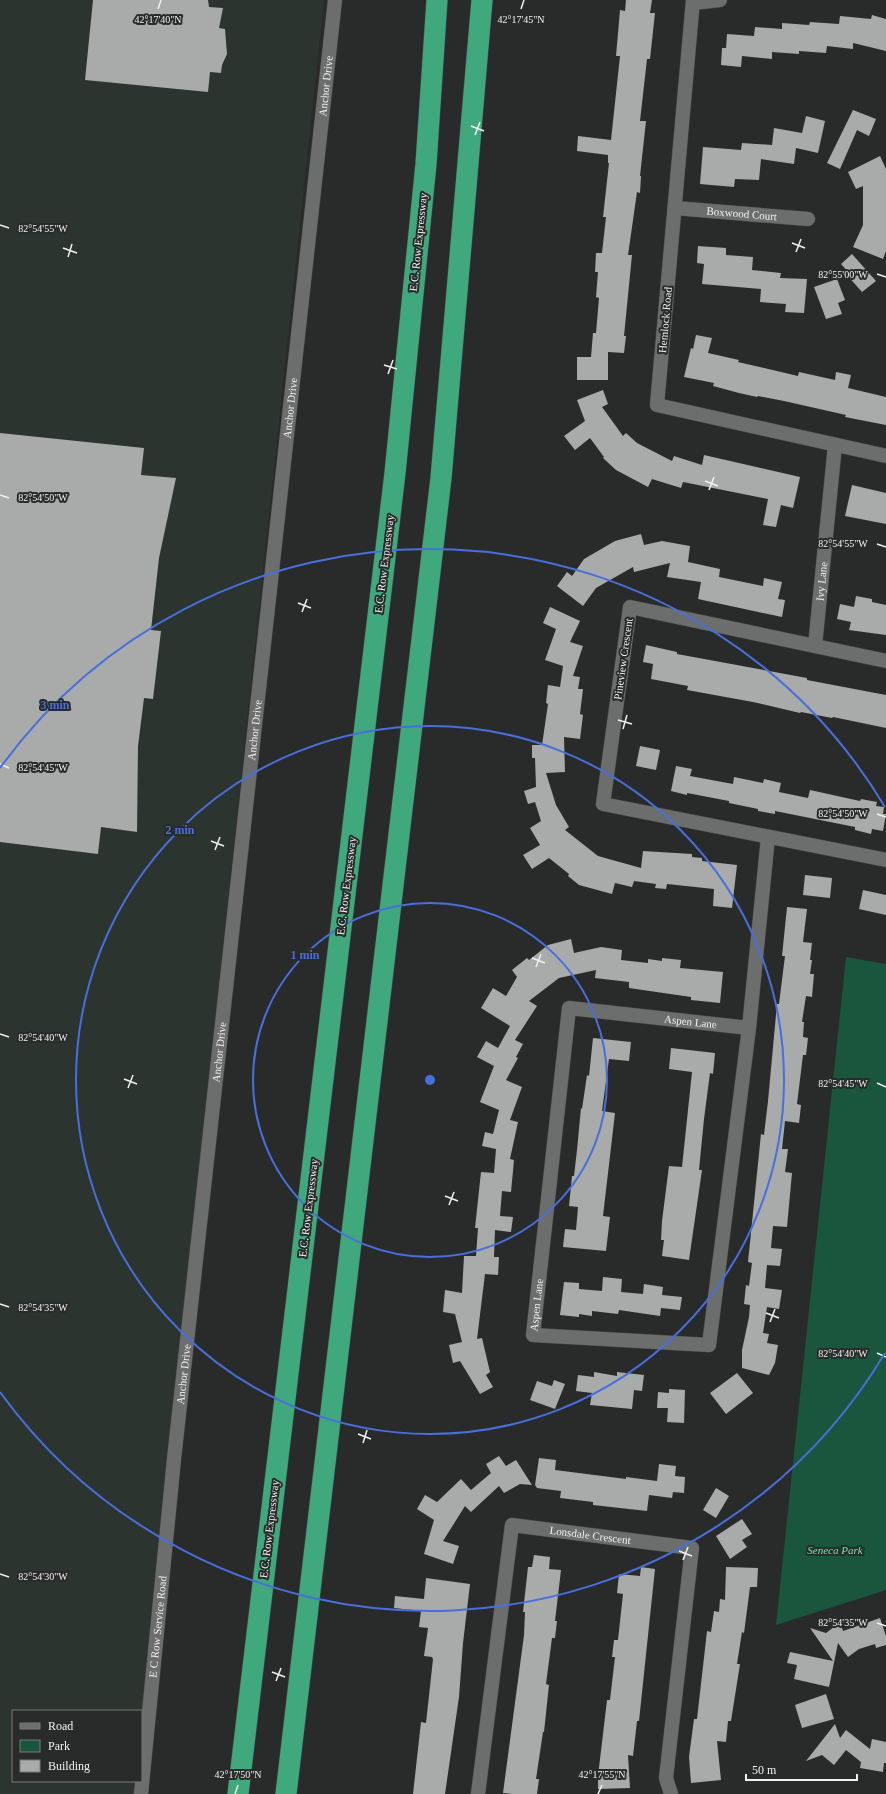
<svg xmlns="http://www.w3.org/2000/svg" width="886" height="1794" font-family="'Times New Roman',serif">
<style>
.built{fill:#2b342f}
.green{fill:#1a553d}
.building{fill:#a8aba9}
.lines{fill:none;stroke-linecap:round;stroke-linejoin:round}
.minor-casing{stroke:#474948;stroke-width:15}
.highway-casing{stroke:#474948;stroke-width:22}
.minor{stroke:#6b6e6c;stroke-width:14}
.highway{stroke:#3fa87c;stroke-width:21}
.ticks{fill:none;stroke:#f0f1f1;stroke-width:1.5}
.ring{fill:none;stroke:#476fdd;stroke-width:2}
.labels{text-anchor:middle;stroke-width:4;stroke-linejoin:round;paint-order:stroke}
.street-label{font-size:11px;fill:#f0f1f1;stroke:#292b2a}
.park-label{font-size:11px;font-style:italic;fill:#69eeb4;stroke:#292b2a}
.ticks-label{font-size:10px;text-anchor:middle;fill:#f0f1f1;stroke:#292b2a;stroke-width:4;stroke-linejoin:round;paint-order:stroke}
.centre{fill:#476fdd;stroke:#292b2a;stroke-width:2}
.ring-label{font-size:12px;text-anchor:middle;font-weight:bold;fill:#476fdd;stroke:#292b2a;stroke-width:4;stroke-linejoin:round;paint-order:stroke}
</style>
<rect width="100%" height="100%" fill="#292b2a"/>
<path class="built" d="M 0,0 L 324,0 L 166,1478 L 141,1730 L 141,1711 L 13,1711 L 13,1781 L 136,1781 L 135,1794 L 0,1794 Z"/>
<path class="green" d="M 846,957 L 886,964 L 886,1590 L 776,1625 Z"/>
<path class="building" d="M 93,0 L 208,0 L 209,7 L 223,8 L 219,28 L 225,29 L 227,54 L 222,65 L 221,73 L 210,72 L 208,92 L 85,80 Z
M 626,0 L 652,0 L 650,13 L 655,13 L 650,59 L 647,59 L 640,121 L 646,121 L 640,176 L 641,176 L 640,193 L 637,192 L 628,255 L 632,255 L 624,336 L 626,336 L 624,353 L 608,352 L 608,380 L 577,380 L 577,357 L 591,357 L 593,333 L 596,333 L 599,298 L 596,297 L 598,272 L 595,272 L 596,253 L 602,253 L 606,217 L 603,217 L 609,163 L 608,163 L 608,155 L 577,151 L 578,136 L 611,140 L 620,56 L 616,56 L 620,10 L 625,11 Z
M 872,15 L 886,19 L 886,51 L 853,43 L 853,49 L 827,46 L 826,53 L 799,51 L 799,54 L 772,52 L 772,59 L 742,56 L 741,67 L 721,65 L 722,48 L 726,48 L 727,34 L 754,36 L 755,27 L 782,29 L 782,23 L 809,25 L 810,22 L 839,24 L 840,16 L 871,19 Z
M 853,110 L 876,119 L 869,136 L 857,130 L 840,169 L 827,163 Z
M 806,116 L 825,121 L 818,153 L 796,148 L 794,164 L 761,159 L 759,180 L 735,179 L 734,187 L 700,184 L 703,147 L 741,150 L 742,143 L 772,145 L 774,128 L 802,133 Z
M 880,156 L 886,169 L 886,251 L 883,259 L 853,247 L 863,225 L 863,186 L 856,189 L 848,172 Z
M 698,246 L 726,248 L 726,255 L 753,257 L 752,270 L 781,273 L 780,278 L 807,279 L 804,313 L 785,312 L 786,304 L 760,302 L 761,289 L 702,284 L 704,264 L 697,263 Z
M 852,254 L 876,281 L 862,292 L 847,275 L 850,274 L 841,264 Z
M 837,279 L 845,300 L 838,303 L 842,314 L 826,319 L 814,287 Z
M 696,335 L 712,338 L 708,353 L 739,360 L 738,362 L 798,376 L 799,372 L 835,380 L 836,372 L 851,375 L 848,388 L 886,397 L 886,425 L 845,417 L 846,415 L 784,401 L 758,396 L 757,397 L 739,393 L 713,386 L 714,383 L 684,377 L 691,348 L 693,349 Z
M 603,390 L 608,404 L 602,407 L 623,436 L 626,433 L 637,443 L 672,461 L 674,456 L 702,465 L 704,455 L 800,477 L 793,508 L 781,505 L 776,527 L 763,525 L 768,499 L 683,482 L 681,488 L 652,479 L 648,487 L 616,470 L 603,458 L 604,457 L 590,438 L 575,450 L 564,436 L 585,421 L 577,400 Z
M 0,433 L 144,448 L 141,475 L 176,478 L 159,558 L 151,630 L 161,631 L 153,699 L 144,698 L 138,746 L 137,832 L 101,827 L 98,854 L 0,842 Z
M 852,485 L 886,493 L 886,524 L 845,516 Z
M 641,534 L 644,545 L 662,541 L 690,546 L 688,562 L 720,569 L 719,577 L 763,586 L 764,578 L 782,582 L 778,599 L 785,600 L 782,617 L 698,599 L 701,582 L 667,577 L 670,563 L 634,572 L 633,567 L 596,588 L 583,606 L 557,586 L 567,572 L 572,576 L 584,559 L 615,541 Z
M 856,596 L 872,599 L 872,602 L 886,605 L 886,635 L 849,630 L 851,622 L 837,619 L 840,604 L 854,607 Z
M 550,607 L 580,621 L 570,642 L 583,646 L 573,676 L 580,677 L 578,689 L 583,689 L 580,714 L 583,715 L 580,739 L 564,737 L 565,772 L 546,773 L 556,805 L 569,827 L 565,830 L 598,856 L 641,868 L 643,851 L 692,854 L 692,857 L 702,858 L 702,861 L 737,865 L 732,908 L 713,906 L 714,889 L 667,884 L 666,889 L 655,888 L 656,884 L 634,881 L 632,887 L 615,883 L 612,894 L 579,885 L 568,876 L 569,874 L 549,858 L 532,869 L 523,855 L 540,845 L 530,828 L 541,821 L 535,802 L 528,804 L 524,791 L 536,787 L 535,758 L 532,758 L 532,745 L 542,745 L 548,704 L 546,703 L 548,685 L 560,687 L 563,666 L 545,660 L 556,629 L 543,623 Z
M 646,645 L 677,652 L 677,654 L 807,678 L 807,680 L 886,695 L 886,728 L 833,717 L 832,718 L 801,712 L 800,713 L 753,702 L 687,690 L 688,686 L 651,679 L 653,664 L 643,662 Z
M 640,746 L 660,750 L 656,770 L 636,766 Z
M 676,766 L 692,769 L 690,776 L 733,784 L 734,777 L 763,783 L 764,779 L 781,783 L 779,792 L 808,798 L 810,790 L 860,801 L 861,799 L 877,802 L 876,806 L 884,807 L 883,814 L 886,814 L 883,831 L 872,829 L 871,834 L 855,830 L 855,827 L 775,811 L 775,814 L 758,811 L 758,809 L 729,803 L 729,801 L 687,793 L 687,795 L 671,791 Z
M 805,875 L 832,878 L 830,898 L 803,895 Z
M 863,890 L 886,895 L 886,915 L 859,909 Z
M 787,907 L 807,909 L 803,942 L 812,943 L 810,960 L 812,960 L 810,974 L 814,974 L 812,997 L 806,996 L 802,1022 L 804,1022 L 803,1037 L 808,1038 L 806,1055 L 803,1055 L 797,1104 L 801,1105 L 799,1123 L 785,1121 L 782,1149 L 788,1149 L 785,1172 L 792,1173 L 787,1227 L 773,1226 L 771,1248 L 782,1249 L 780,1266 L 767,1265 L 765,1288 L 782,1290 L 779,1309 L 767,1307 L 763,1333 L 769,1334 L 767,1343 L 778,1345 L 775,1363 L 769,1375 L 742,1368 L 742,1350 L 749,1317 L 750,1305 L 744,1304 L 746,1285 L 749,1286 L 752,1263 L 748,1262 L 761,1134 L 764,1135 L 768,1101 L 777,1004 L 779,1004 L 785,956 L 782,956 Z
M 571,939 L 574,953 L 601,947 L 622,950 L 621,960 L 648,963 L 648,959 L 662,961 L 662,958 L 681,960 L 680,968 L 723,972 L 720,1003 L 691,1000 L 691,997 L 629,988 L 629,982 L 595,978 L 596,970 L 559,978 L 529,1001 L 537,1006 L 515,1040 L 523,1044 L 516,1057 L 518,1058 L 506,1080 L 522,1087 L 510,1120 L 518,1122 L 510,1159 L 514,1160 L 511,1192 L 502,1191 L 500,1216 L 513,1217 L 511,1232 L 495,1230 L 494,1257 L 499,1257 L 498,1275 L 485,1274 L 477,1339 L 482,1338 L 490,1372 L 486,1375 L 493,1387 L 480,1394 L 460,1361 L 453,1363 L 449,1345 L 462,1342 L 455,1314 L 443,1312 L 445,1290 L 462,1293 L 464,1256 L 476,1256 L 478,1228 L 475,1228 L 481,1172 L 494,1173 L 496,1149 L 482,1146 L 485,1132 L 493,1134 L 499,1110 L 480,1102 L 494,1066 L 477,1057 L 486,1041 L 498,1048 L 510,1026 L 481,1008 L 493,988 L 506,996 L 517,977 L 512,970 L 527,958 L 529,960 L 548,945 Z
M 593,1038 L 631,1042 L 629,1061 L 609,1059 L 602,1111 L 615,1113 L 603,1216 L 610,1217 L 606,1251 L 563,1247 L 565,1229 L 576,1230 L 578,1207 L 569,1206 L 572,1176 L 574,1176 L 577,1150 L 581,1108 L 582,1109 L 587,1075 L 589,1076 Z
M 671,1048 L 715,1053 L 713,1074 L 710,1073 L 704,1119 L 699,1170 L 702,1170 L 689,1260 L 662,1256 L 664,1240 L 661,1240 L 662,1221 L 669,1166 L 682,1167 L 692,1072 L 669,1069 Z
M 603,1277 L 622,1279 L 621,1292 L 643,1294 L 644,1284 L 663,1287 L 662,1295 L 682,1297 L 680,1310 L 661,1308 L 660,1316 L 619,1310 L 618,1314 L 592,1311 L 592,1316 L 579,1314 L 579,1317 L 560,1315 L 564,1282 L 579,1283 L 579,1289 L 602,1291 Z
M 594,1372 L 617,1376 L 617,1372 L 644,1375 L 642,1391 L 634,1390 L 632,1409 L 590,1405 L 592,1393 L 576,1391 L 578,1375 L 594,1377 Z
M 737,1373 L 753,1393 L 726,1414 L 710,1393 Z
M 554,1380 L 565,1384 L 555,1409 L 530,1400 L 537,1381 L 552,1386 Z
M 669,1389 L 685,1390 L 684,1423 L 667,1422 L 668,1408 L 657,1408 L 658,1392 L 669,1393 Z
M 499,1456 L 506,1466 L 516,1460 L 532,1485 L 520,1484 L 504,1493 L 499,1486 L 471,1512 L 465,1506 L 443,1541 L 459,1546 L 453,1564 L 424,1554 L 434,1520 L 417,1509 L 425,1495 L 437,1502 L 461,1479 L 471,1490 L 491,1473 L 486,1464 Z
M 539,1458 L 556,1460 L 555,1470 L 626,1479 L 626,1477 L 657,1481 L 659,1464 L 676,1466 L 675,1476 L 685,1477 L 684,1493 L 673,1492 L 672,1498 L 649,1495 L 647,1511 L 593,1505 L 593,1502 L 560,1498 L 561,1491 L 537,1488 L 535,1485 Z
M 716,1488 L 729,1496 L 716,1518 L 703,1510 Z
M 742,1519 L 752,1534 L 742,1540 L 747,1547 L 730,1559 L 716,1536 Z
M 534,1555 L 550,1557 L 549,1569 L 561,1570 L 555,1621 L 557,1621 L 555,1638 L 552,1638 L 546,1684 L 549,1685 L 544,1732 L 543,1732 L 536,1779 L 539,1779 L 537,1794 L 512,1794 L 503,1793 L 524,1635 L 525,1612 L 523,1612 L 528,1567 L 532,1567 Z
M 641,1567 L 655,1569 L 639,1721 L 637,1721 L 633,1756 L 628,1755 L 630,1788 L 598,1789 L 598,1776 L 603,1734 L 607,1700 L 610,1700 L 615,1657 L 612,1657 L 614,1640 L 618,1640 L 623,1594 L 617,1593 L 619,1574 L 640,1576 Z
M 726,1567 L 758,1568 L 757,1587 L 750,1587 L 744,1633 L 742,1632 L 737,1664 L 740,1664 L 731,1721 L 728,1721 L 726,1742 L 717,1741 L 721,1780 L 691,1783 L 689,1757 L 694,1719 L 697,1719 L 707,1631 L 711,1632 L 714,1611 L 719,1612 L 720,1599 L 725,1600 Z
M 426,1578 L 470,1584 L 463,1643 L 459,1697 L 445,1794 L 413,1794 L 421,1722 L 426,1723 L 433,1659 L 432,1657 L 424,1656 L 428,1628 L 419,1627 L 421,1611 L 394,1608 L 395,1596 L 424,1599 Z
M 880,1618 L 886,1636 L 886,1645 L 876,1648 L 875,1644 L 859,1649 L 848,1657 L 838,1643 L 829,1687 L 794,1679 L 797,1665 L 787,1663 L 790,1652 L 833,1661 L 810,1628 L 826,1633 L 843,1620 L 842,1628 L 843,1631 Z
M 826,1694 L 834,1719 L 802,1728 L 795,1705 Z
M 835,1724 L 840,1738 L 846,1730 L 870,1749 L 872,1739 L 886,1742 L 886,1763 L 884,1763 L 883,1772 L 860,1768 L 861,1762 L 846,1750 L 834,1765 L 822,1755 L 806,1761 Z"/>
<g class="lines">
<defs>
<g id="minor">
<path d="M 693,0 L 657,405 L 886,456"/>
<path d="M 693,3 L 720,0"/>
<path id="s1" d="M 675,208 L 808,219"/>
<path id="s2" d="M 815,646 L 835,445"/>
<path d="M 886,661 L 630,607 L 603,804 L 886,860"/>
<path id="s3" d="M 749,1028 L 709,1345 L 533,1335 L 569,1008 L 749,1028 L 768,837"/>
<path id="s4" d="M 141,1794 L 174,1459 L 335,0"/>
<path id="s5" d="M 478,1794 L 512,1525 L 692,1548 L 666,1778 L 671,1794"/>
</g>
<path id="highway" d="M 238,1794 L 395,473 L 426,164 L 437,0
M 286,1794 L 441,478 L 482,0"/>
</defs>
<use href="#minor" class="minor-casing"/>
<use href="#highway" class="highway-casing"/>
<use href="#minor" class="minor"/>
<use href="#highway" class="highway"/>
</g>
<path class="ticks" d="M 158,9 L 161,0M 521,9 L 524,0M 471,126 L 484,131M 475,135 L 480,122M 0,225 L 9,228M 792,243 L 805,248M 63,248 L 77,253M 796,252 L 801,239M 68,257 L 72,244M 877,274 L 886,277M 384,365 L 397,369M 388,374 L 393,360M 705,481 L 718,486M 709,490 L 714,477M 0,495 L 9,498M 877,544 L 886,547M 298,603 L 311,608M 302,612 L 307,599M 618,720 L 632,724M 623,729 L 627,715M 0,764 L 9,768M 877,814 L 886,817M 211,841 L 224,846M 215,850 L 220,837M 532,958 L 545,963M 536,967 L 541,954M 0,1034 L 9,1037M 124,1079 L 137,1084M 877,1083 L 886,1087M 128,1088 L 133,1075M 445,1196 L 458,1201M 449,1205 L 454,1192M 0,1304 L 9,1307M 766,1313 L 779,1318M 770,1322 L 775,1309M 877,1353 L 886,1357M 358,1434 L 371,1439M 363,1443 L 367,1430M 679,1551 L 692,1556M 683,1560 L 688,1547M 0,1574 L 9,1577M 877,1623 L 886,1626M 272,1672 L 285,1677M 276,1681 L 281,1668M 235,1794 L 238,1785M 598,1794 L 602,1785"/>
<g class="ring">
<circle cx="430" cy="1080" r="177"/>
<circle cx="430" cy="1080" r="354"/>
<path d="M885 1353A531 531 0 0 1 0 1392M0 768A531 531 0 0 1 885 807"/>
</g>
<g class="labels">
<g class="street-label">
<text dy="4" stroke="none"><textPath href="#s4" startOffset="1718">Anchor Drive</textPath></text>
<text dy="4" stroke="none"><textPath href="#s1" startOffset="67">Boxwood Court</textPath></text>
<text transform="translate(418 242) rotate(-84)" y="4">E.C. Row Expressway</text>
<text transform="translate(665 320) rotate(-85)" y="4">Hemlock Road</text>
<text dy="4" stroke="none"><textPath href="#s4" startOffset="1394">Anchor Drive</textPath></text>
<text transform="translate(384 564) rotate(-83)" y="4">E.C. Row Expressway</text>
<text dy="4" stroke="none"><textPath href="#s2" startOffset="65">Ivy Lane</textPath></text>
<text transform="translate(623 659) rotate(-82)" y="4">Pineview Crescent</text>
<text dy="4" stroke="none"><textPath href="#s4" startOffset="1070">Anchor Drive</textPath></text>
<text transform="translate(346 886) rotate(-83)" y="4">E.C. Row Expressway</text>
<text dy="4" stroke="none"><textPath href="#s3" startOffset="947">Aspen Lane</textPath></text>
<text dy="4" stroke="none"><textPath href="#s4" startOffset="746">Anchor Drive</textPath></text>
<text transform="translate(308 1208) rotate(-83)" y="4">E.C. Row Expressway</text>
<text dy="4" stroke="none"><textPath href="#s3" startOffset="526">Aspen Lane</textPath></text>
<text dy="4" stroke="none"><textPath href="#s4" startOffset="422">Anchor Drive</textPath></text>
<text transform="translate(269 1529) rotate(-83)" y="4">E.C. Row Expressway</text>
<text dy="4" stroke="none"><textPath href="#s5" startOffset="350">Lonsdale Crescent</textPath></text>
<text dy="4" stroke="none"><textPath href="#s4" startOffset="168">E C Row Service Road</textPath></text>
</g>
<g class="park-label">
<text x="835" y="1554">Seneca Park</text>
</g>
</g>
<g class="ticks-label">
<text x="521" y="23">42°17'45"N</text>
<text x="158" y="23">42°17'40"N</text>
<text x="43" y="232">82°54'55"W</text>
<text x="843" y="278">82°55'00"W</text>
<text x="43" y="501">82°54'50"W</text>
<text x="843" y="547">82°54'55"W</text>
<text x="43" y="771">82°54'45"W</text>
<text x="843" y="817">82°54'50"W</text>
<text x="43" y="1041">82°54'40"W</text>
<text x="843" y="1087">82°54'45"W</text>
<text x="43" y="1311">82°54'35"W</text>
<text x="843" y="1357">82°54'40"W</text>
<text x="43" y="1580">82°54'30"W</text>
<text x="843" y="1626">82°54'35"W</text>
<text x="238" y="1778">42°17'50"N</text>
<text x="602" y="1778">42°17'55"N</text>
</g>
<circle cx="430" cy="1080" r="6" class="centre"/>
<g class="ring-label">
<text x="55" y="709">3 min</text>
<text x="180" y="834">2 min</text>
<text x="305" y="959">1 min</text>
</g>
<rect x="12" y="1710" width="130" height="72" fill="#292b2a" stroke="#797a7a"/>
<rect x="20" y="1723" width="20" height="6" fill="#6b6e6c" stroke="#797a7a"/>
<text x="48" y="1730" font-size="12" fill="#f0f1f1">Road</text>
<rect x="20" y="1740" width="20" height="12" fill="#1a553d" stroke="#797a7a"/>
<text x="48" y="1750" font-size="12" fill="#f0f1f1">Park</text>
<rect x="20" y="1760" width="20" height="12" fill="#a8aba9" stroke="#797a7a"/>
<text x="48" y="1770" font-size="12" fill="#f0f1f1">Building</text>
<path d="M746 1774v6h111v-6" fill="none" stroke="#f0f1f1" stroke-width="2"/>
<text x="752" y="1774" font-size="12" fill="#f0f1f1" stroke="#292b2a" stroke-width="3" paint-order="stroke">50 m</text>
</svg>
